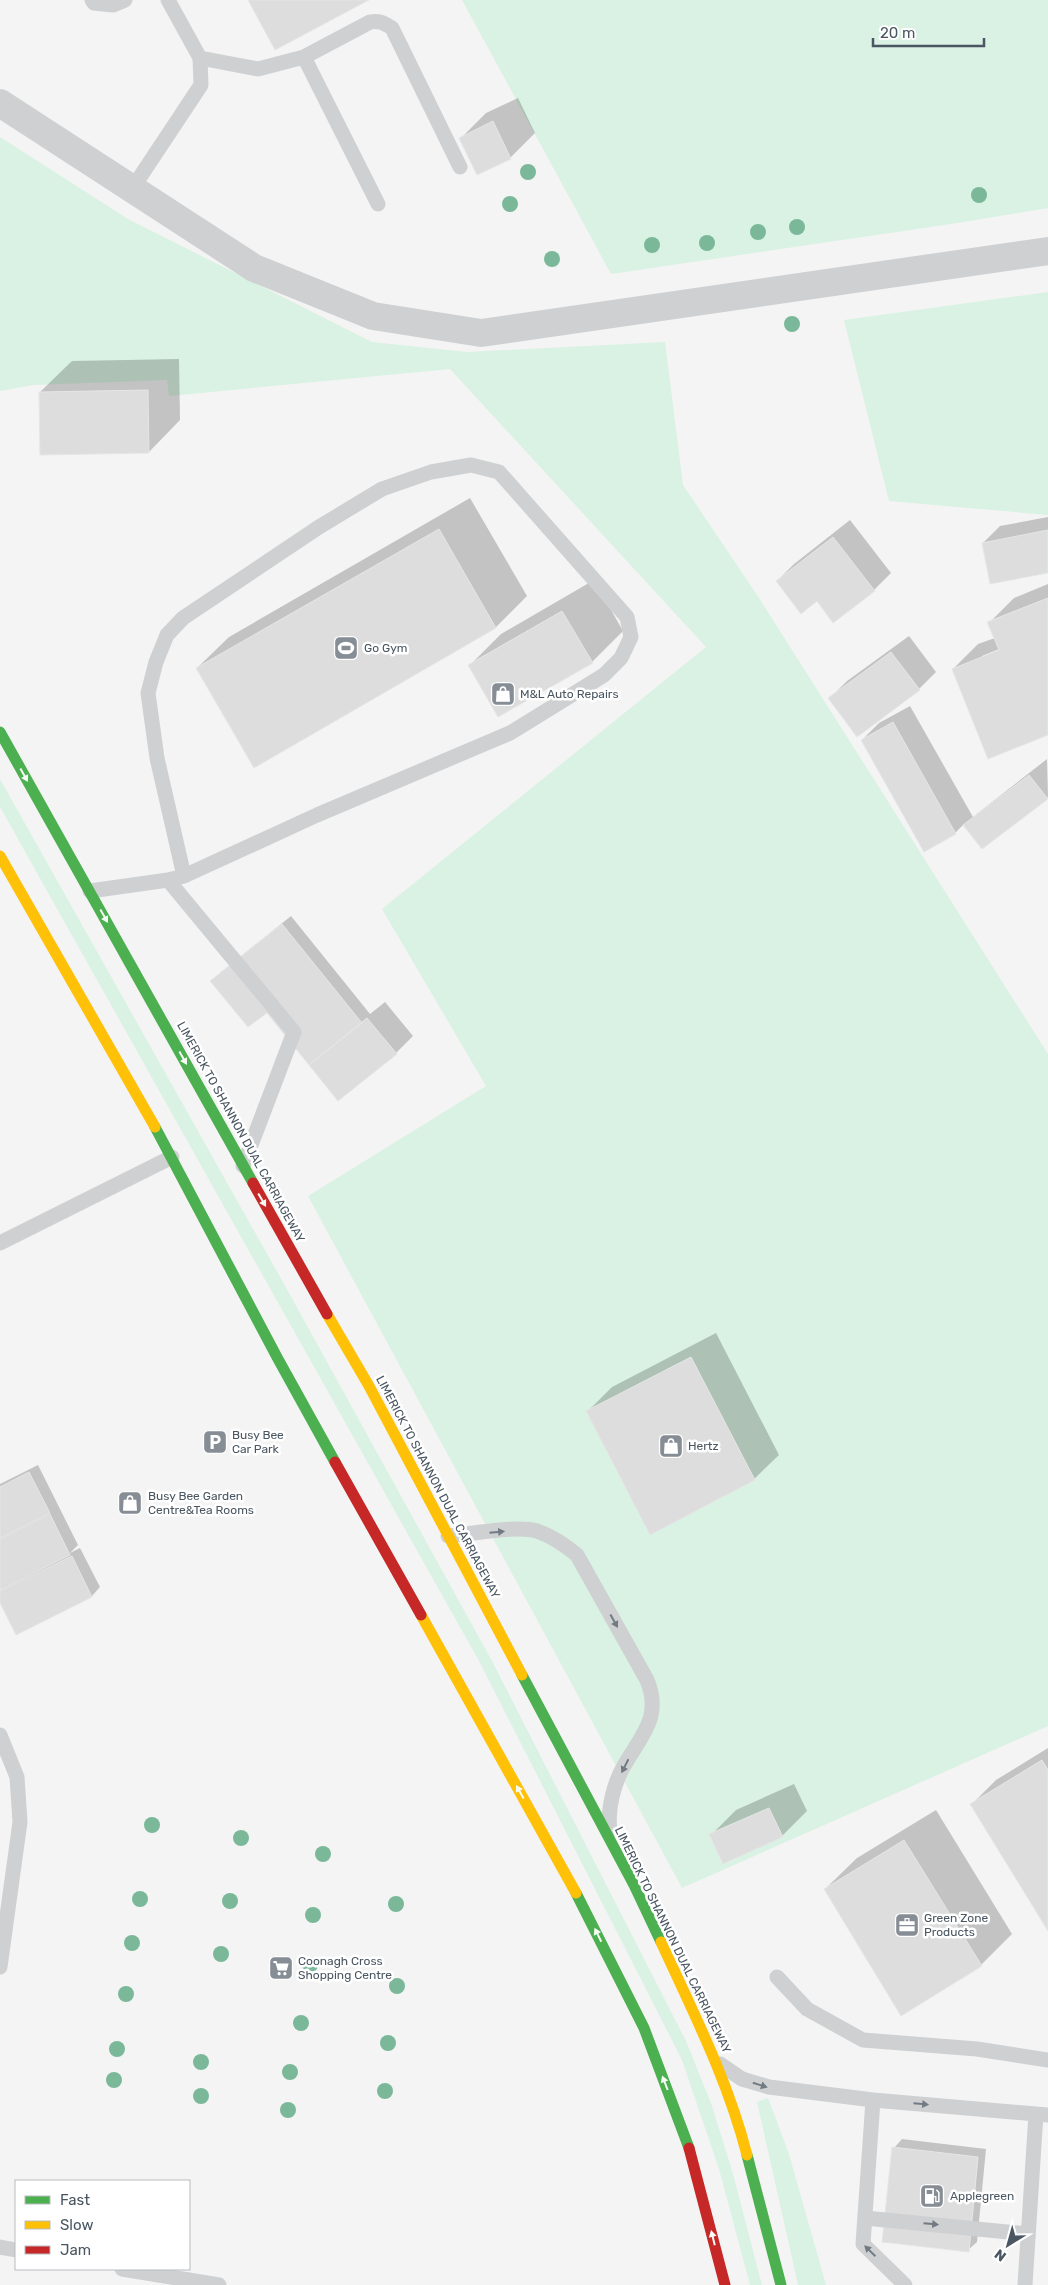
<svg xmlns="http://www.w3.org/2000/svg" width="1048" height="2285" font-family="Rubik,sans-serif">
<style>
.green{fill:#d9f2e3}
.shadow{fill:#0003;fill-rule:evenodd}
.building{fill:#ddddde;stroke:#e5e6e7}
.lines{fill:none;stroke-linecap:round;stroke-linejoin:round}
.lane{stroke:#ced0d2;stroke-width:15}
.street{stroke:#ced0d2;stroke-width:28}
.fast{stroke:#4caf50;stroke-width:11}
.slow{stroke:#ffc107;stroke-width:11}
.jam{stroke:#c62828;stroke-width:11}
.tree{fill:#7ab899}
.oneway{fill:#f6fbf6}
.oneway2{fill:#727b83}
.labels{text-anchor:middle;stroke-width:5;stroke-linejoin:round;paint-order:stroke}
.poi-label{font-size:12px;fill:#4a5661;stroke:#fff;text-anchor:start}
.street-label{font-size:12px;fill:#4a5661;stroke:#fff}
</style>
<rect width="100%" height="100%" fill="#f4f4f4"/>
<path class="green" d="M 462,0 L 1048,0 L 1048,208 L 951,224 L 611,274 Z
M 0,137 L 128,219 L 372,342 L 467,352 L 665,342 L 683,485 L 759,598 L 1048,1054 L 1048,1726 L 682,1888 L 308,1196 L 486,1086 L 382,909 L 706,647 L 450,369 L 169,396 L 167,380 L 33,385 L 0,391 Z
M 1048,292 L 1048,515 L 889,501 L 844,320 Z
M 0,779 L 284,1284 L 492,1661 L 686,2041 L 712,2106 L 733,2174 L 762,2285 L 750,2285 L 719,2169 L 682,2060 L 479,1661 L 0,807 Z
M 768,2098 L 789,2154 L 826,2285 L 798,2285 L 757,2102 Z"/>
<path class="shadow" d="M 518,98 L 535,133 L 510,158 L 461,138 L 486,113 Z
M 179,359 L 180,420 L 149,452 L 40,392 L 72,361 Z
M 470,498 L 527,596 L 496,627 L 197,668 L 229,637 Z
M 1048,517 L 1048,572 L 983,543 L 1000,526 Z
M 850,520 L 891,573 L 874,590 L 817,600 L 777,581 L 794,564 Z
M 594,580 L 623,631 L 592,662 L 469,666 L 501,634 Z
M 1048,584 L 1048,733 L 953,669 L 978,644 L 995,638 L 989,623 L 1014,598 ZM 1004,647 L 1005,649 L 982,658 L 982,656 Z
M 909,636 L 936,672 L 919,689 L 830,698 L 847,681 Z
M 910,706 L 973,817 L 1047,759 L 1048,797 L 982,848 L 964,824 L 955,833 L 924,850 L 862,740 L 879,723 Z
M 291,916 L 370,1014 L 385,1002 L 413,1036 L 396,1053 L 338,1099 L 267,1011 L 220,973 Z
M 716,1333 L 779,1455 L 754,1479 L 587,1412 L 612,1387 Z
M 38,1465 L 78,1545 L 70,1553 L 80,1548 L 100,1587 L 92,1596 L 16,1633 L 0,1600 L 0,1591 L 4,1587 L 0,1588 L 0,1484 Z
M 1048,1748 L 1048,1929 L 972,1804 L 996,1780 Z
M 794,1784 L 807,1811 L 782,1836 L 711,1835 L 736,1810 Z
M 936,1810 L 1012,1934 L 981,1965 L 825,1889 L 857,1858 Z
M 902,2139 L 986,2149 L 977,2242 L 968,2250 L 894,2148 Z"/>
<path class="building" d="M 248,0 L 369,0 L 275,50 Z
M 493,121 L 511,159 L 477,175 L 459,138 Z
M 148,390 L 149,453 L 40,455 L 39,392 Z
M 439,529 L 496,628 L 254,768 L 196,668 Z
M 1048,530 L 1048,573 L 990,584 L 982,543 Z
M 833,537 L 875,591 L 833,623 L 817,601 L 801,614 L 776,581 Z
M 1048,598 L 1048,735 L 988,759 L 952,669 L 999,650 L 987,622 Z
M 562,611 L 593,663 L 498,717 L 468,665 Z
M 891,652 L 920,690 L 857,737 L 828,698 Z
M 893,722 L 956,834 L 924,852 L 861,740 Z
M 1029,775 L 1048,799 L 982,849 L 963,825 Z
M 282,924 L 362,1023 L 309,1065 L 267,1013 L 248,1027 L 210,981 Z
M 367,1018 L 397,1054 L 338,1101 L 309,1065 Z
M 691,1357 L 755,1480 L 650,1535 L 586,1411 Z
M 29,1472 L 50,1513 L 0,1538 L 0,1487 Z
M 50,1514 L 70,1555 L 0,1590 L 0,1539 Z
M 72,1556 L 92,1597 L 16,1635 L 0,1603 L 0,1591 Z
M 1042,1760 L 1048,1770 L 1048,1931 L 970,1804 Z
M 769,1808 L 783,1837 L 723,1864 L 709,1834 Z
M 904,1840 L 982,1966 L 901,2016 L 824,1889 Z
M 892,2147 L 978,2157 L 969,2252 L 882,2242 Z"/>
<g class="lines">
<path class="lane" d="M 92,0 L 94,3 L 113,5 L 125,0
M 304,57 L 370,22 C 379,20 384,23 392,28 L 460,167
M 200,58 L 258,69 L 304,57 L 378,204
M 132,189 L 201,85 L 200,58 L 168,0
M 168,880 L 184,876 L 317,815 L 510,733 L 604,675 L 621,658 L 631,637 L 627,617 L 499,472 L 471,465 L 431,472 L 382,489 L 319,527 L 183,618 L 167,635 L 156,662 L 148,693 L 157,758 L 184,876
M 90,891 L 168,880 L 294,1032 L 243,1166
M 0,1243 L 172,1157
M 448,1536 C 470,1534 518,1525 537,1531 C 552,1536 565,1545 577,1555 L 647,1680 C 662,1716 642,1735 625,1764 C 614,1782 607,1810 610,1830
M 0,1735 L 17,1777 L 20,1822 L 0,1967
M 777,1977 L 807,2009 L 863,2040 L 977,2049 L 1048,2060
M 720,2064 L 742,2079 L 769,2087 L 873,2100 L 1036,2114
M 873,2100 L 863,2244 L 905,2285
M 865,2218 L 1028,2234
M 0,2247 L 16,2250
M 122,2269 L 219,2285
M 1025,2285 L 1036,2114 L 1048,2115"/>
<path class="street" d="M 0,103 L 254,268 L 373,316 L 481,333 L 1048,251"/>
<path class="fast" d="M 0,732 L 253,1183
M 155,1127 L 278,1359 L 335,1462
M 522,1675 L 634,1885 L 661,1942
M 576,1893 L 644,2028 L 689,2148
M 747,2155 L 781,2285"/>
<path class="slow" d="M 0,856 L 155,1127
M 327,1314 L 369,1386 L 522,1675
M 421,1615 L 576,1893
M 661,1942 C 693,2012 728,2080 747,2155"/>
<path class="jam" d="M 253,1183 L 327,1314
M 335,1462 L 421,1615
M 689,2148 L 725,2285"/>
</g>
<g class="tree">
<circle cx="528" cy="172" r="8"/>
<circle cx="979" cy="195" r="8"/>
<circle cx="510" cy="204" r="8"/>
<circle cx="797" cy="227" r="8"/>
<circle cx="758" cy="232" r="8"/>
<circle cx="707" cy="243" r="8"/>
<circle cx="652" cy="245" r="8"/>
<circle cx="552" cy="259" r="8"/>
<circle cx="792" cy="324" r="8"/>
<circle cx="152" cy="1825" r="8"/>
<circle cx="241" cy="1838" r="8"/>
<circle cx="323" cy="1854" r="8"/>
<circle cx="140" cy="1899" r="8"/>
<circle cx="230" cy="1901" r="8"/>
<circle cx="396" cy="1904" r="8"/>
<circle cx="313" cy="1915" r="8"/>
<circle cx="132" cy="1943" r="8"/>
<circle cx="221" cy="1954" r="8"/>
<circle cx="310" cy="1965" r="8"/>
<circle cx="397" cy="1986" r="8"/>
<circle cx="126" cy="1994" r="8"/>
<circle cx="301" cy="2023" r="8"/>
<circle cx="388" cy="2043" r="8"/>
<circle cx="117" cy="2049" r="8"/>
<circle cx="201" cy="2062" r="8"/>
<circle cx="290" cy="2072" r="8"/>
<circle cx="114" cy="2080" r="8"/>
<circle cx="385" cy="2091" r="8"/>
<circle cx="201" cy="2096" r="8"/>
<circle cx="288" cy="2110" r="8"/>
</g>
<defs><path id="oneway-solid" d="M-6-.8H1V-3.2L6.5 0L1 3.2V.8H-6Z" transform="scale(1.25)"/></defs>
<g class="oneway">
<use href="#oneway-solid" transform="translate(24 775) rotate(61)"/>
<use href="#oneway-solid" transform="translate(104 916) rotate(61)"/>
<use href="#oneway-solid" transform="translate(183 1058) rotate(61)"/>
<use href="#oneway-solid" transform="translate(262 1200) rotate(60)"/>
<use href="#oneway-solid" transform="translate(520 1792) rotate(-119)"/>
<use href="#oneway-solid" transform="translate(598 1935) rotate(-116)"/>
<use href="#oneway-solid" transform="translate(665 2083) rotate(-111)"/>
<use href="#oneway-solid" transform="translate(713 2238) rotate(-104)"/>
</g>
<g class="oneway2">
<use href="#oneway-solid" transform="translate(497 1532) rotate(-5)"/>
<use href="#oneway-solid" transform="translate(614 1621) rotate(61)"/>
<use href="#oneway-solid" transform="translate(625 1766) rotate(117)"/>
<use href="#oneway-solid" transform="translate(760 2085) rotate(17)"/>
<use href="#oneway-solid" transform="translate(921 2104) rotate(5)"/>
<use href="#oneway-solid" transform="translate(931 2224) rotate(5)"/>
<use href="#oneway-solid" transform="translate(870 2251) rotate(-136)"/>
</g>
<defs>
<symbol id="stadium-square" viewBox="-11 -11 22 22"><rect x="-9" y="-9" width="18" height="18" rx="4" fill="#868d94" stroke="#fff"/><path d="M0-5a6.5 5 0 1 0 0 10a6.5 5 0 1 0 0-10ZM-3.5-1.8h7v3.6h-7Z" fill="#fff"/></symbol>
<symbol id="shop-square" viewBox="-11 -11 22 22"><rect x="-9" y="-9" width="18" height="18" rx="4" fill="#868d94" stroke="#fff"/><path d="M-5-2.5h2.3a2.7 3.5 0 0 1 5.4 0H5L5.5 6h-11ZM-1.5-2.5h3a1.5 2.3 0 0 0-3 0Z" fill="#fff"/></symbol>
<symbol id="parking-square" viewBox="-11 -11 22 22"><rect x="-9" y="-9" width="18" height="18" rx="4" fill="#868d94" stroke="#fff"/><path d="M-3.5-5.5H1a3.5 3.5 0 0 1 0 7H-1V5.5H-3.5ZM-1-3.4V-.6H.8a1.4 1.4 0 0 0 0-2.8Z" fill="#fff"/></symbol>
<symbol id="office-square" viewBox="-11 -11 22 22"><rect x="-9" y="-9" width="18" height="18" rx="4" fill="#868d94" stroke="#fff"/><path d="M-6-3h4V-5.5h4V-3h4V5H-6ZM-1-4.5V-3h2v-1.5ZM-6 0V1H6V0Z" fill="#fff"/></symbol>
<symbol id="supermarket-square" viewBox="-11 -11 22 22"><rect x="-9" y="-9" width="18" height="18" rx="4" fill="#868d94" stroke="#fff"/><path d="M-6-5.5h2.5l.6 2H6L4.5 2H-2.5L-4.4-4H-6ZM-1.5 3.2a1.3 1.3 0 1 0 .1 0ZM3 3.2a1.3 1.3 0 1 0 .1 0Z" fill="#fff"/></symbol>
<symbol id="fuel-square" viewBox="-11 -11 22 22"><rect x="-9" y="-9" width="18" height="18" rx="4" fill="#868d94" stroke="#fff"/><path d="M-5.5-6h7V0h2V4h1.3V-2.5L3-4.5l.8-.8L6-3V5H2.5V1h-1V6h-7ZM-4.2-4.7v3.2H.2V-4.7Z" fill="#fff"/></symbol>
</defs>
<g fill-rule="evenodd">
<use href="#stadium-square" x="332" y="634" width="28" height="28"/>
<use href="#shop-square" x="489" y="680" width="28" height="28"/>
<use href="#parking-square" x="201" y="1428" width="28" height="28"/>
<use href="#shop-square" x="657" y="1432" width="28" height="28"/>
<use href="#shop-square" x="116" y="1489" width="28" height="28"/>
<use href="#office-square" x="893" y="1911" width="28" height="28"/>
<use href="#supermarket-square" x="267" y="1954" width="28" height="28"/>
<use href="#fuel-square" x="918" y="2182" width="28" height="28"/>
</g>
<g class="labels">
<g class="poi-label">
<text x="364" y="652">Go Gym</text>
<text x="520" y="698">M&amp;L Auto Repairs</text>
<text x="232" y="1439">Busy Bee<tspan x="232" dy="14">Car Park</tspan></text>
<text x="688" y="1450">Hertz</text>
<text x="148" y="1500">Busy Bee Garden<tspan x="148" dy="14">Centre&amp;Tea Rooms</tspan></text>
<text x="924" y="1922">Green Zone<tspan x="924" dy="14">Products</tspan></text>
<text x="298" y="1965">Coonagh Cross<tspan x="298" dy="14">Shopping Centre</tspan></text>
<text x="950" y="2200">Applegreen</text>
</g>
<g class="street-label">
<text transform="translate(241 1132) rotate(61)" y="4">LIMERICK TO SHANNON DUAL CARRIAGEWAY</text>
<text transform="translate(438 1487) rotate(62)" y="4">LIMERICK TO SHANNON DUAL CARRIAGEWAY</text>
<text transform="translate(673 1940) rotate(64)" y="4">LIMERICK TO SHANNON DUAL CARRIAGEWAY</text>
</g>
</g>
<rect x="15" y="2180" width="175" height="90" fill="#ffffff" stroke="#b7bbc0"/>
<rect x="25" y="2196" width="25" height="8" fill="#4caf50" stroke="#b7bbc0"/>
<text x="60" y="2205" font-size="15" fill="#4a5661">Fast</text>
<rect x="25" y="2221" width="25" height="8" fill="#ffc107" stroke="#b7bbc0"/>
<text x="60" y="2230" font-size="15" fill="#4a5661">Slow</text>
<rect x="25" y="2246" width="25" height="8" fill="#c62828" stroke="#b7bbc0"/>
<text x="60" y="2255" font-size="15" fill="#4a5661">Jam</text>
<g transform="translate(1008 2245) rotate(217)" stroke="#ffffff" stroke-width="4" paint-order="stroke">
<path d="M0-4L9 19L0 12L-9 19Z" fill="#4a5661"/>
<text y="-8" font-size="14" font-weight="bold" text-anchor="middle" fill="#4a5661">N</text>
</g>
<path d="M873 38v8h111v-8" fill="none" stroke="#4a5661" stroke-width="2.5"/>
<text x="880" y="38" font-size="15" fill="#4a5661" stroke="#ffffff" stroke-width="4" paint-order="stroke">20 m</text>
</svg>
